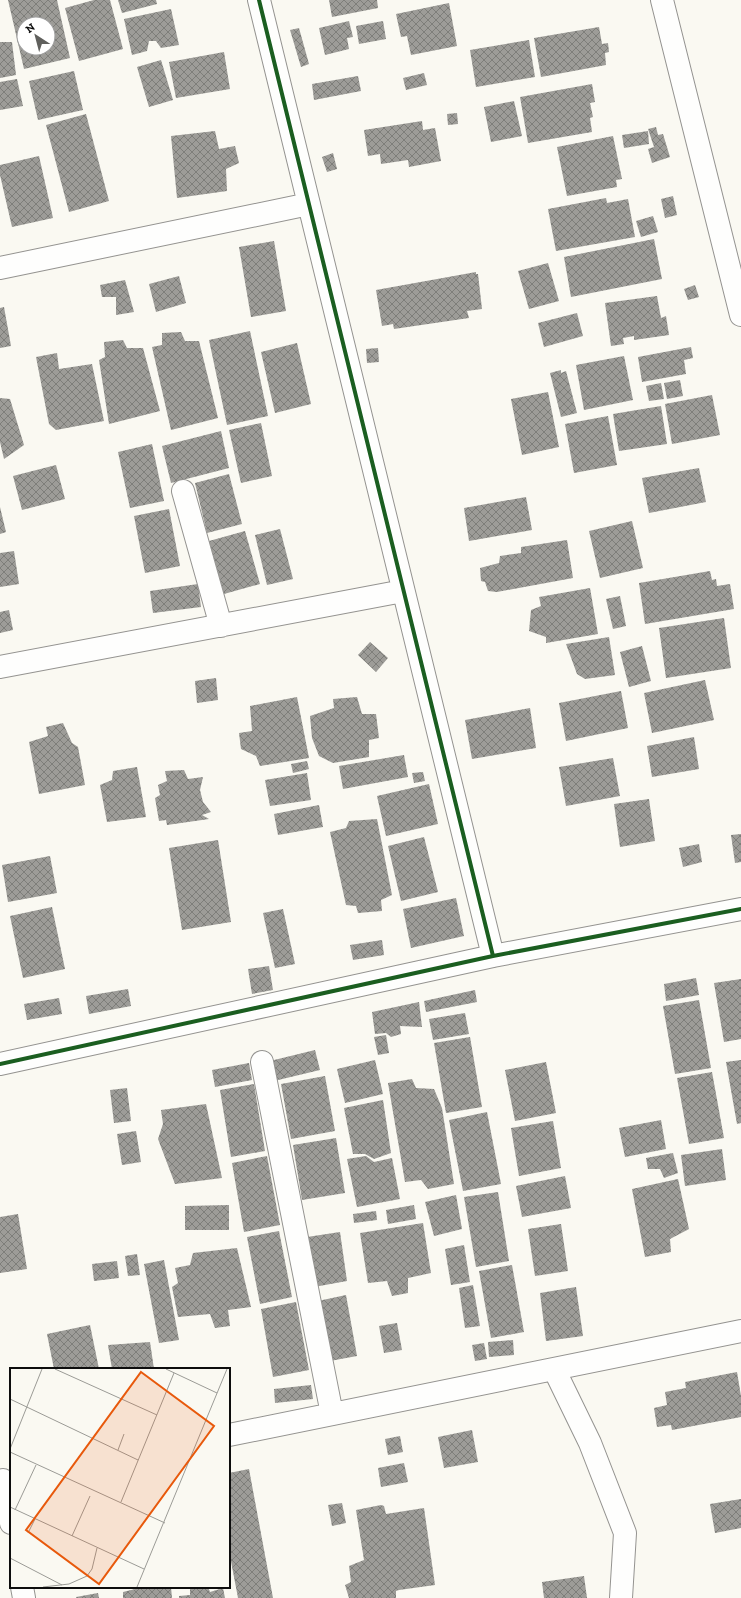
<svg xmlns="http://www.w3.org/2000/svg" width="741" height="1598" font-family="'Zilla Slab',serif">
<style>
.building{fill:url(#building-cross-hatch);fill-rule:evenodd}
.lines{fill:none;stroke-linecap:round;stroke-linejoin:round}
.minor-casing{stroke:#949390;stroke-width:24}
.minor{stroke:#fefefd;stroke-width:22}
.cycleway-casing{stroke:#fff;stroke-width:6}
.cycleway{stroke:#1b5e20;stroke-width:4}
.inset-road{fill:none;stroke:#9b9b96;stroke-width:1}
.view{fill:#e8590c;fill-opacity:0.15;stroke:#e8590c;stroke-width:2}
.inset-edge{fill:none;stroke:#0d0d0d;stroke-width:2}
</style>
<defs>
<pattern id="building-cross-hatch" width="8" height="8" patternUnits="userSpaceOnUse"><rect width="8" height="8" fill="#9d9c98"/><path d="M0 0l8 8M0 8l8-8" fill="none" stroke="#7e7e7a"/></pattern>
</defs>
<rect width="100%" height="100%" fill="#faf9f2"/>
<path class="building" d="M 8,0 L 57,0 L 70,58 L 24,69 ZM 24,24 L 48,24 L 48,48 L 24,48 Z
M 94,0 L 110,0 L 123,49 L 79,61 L 65,8 Z
M 118,0 L 156,0 L 157,4 L 122,13 Z
M 329,0 L 377,0 L 378,8 L 332,17 Z
M 449,3 L 457,46 L 411,55 L 407,36 L 401,37 L 396,14 Z
M 171,9 L 179,45 L 161,48 L 156,41 L 149,41 L 147,51 L 132,55 L 124,19 Z
M 349,21 L 353,37 L 347,38 L 349,49 L 325,55 L 319,28 Z
M 383,21 L 386,39 L 359,44 L 356,26 Z
M 599,27 L 602,44 L 608,43 L 609,52 L 605,53 L 606,65 L 541,77 L 534,38 Z
M 299,28 L 309,64 L 301,67 L 290,30 Z
M 529,40 L 535,77 L 476,87 L 470,50 Z
M 0,42 L 12,42 L 16,75 L 0,78 Z
M 224,52 L 230,89 L 176,98 L 169,62 Z
M 161,60 L 173,100 L 149,107 L 137,67 Z
M 74,71 L 83,110 L 38,120 L 29,81 Z
M 424,73 L 427,85 L 406,90 L 403,78 Z
M 358,76 L 361,91 L 314,100 L 312,84 Z
M 17,79 L 23,106 L 0,110 L 0,82 Z
M 592,84 L 595,102 L 590,103 L 593,117 L 590,118 L 592,132 L 528,143 L 520,97 Z
M 514,101 L 522,136 L 491,142 L 484,107 Z
M 457,113 L 458,124 L 448,125 L 447,114 Z
M 86,114 L 109,201 L 69,212 L 46,125 Z
M 422,121 L 423,130 L 435,128 L 441,161 L 409,167 L 408,160 L 381,164 L 380,154 L 368,156 L 364,130 Z
M 656,127 L 658,135 L 663,134 L 670,157 L 652,163 L 648,149 L 654,147 L 648,129 Z
M 215,131 L 219,149 L 235,146 L 239,163 L 226,169 L 227,191 L 177,198 L 171,136 Z
M 648,131 L 649,144 L 624,148 L 622,135 Z
M 613,136 L 622,179 L 616,180 L 617,187 L 567,196 L 557,147 Z
M 333,153 L 337,169 L 327,172 L 322,157 Z
M 39,156 L 53,218 L 12,227 L 0,175 L 0,165 Z
M 673,196 L 677,215 L 665,218 L 661,199 Z
M 606,198 L 607,203 L 628,199 L 635,237 L 556,251 L 548,209 Z
M 653,216 L 658,232 L 641,237 L 636,221 Z
M 654,239 L 662,279 L 571,297 L 564,257 Z
M 274,241 L 286,311 L 251,317 L 239,247 Z
M 548,263 L 559,301 L 529,309 L 518,271 Z
M 476,272 L 476,274 L 478,274 L 482,309 L 467,311 L 469,318 L 394,329 L 393,324 L 382,326 L 376,290 Z
M 179,276 L 186,303 L 156,312 L 149,284 Z
M 125,280 L 134,312 L 116,315 L 116,297 L 102,297 L 100,285 Z
M 695,285 L 699,297 L 688,300 L 684,289 Z
M 657,296 L 661,318 L 666,316 L 669,335 L 634,340 L 634,336 L 623,338 L 624,344 L 611,346 L 605,303 Z
M 4,307 L 11,346 L 0,348 L 0,308 Z
M 577,313 L 583,336 L 544,347 L 538,323 Z
M 250,331 L 268,416 L 227,425 L 209,340 Z
M 181,332 L 185,341 L 199,341 L 218,418 L 171,430 L 152,347 L 162,345 L 162,333 Z
M 123,340 L 127,348 L 143,348 L 160,411 L 109,424 L 99,360 L 105,357 L 104,342 Z
M 297,343 L 311,404 L 275,413 L 261,352 Z
M 691,347 L 693,358 L 684,360 L 686,374 L 642,382 L 638,357 Z
M 378,348 L 379,362 L 367,363 L 366,349 Z
M 57,353 L 59,369 L 92,364 L 104,421 L 56,430 L 49,424 L 36,357 Z
M 624,356 L 633,400 L 584,410 L 576,365 Z
M 561,370 L 561,373 L 566,371 L 577,413 L 561,417 L 550,373 Z
M 680,380 L 683,396 L 667,399 L 664,383 Z
M 661,383 L 664,399 L 649,401 L 646,386 Z
M 548,392 L 559,447 L 522,455 L 511,399 Z
M 712,395 L 720,435 L 672,444 L 665,404 Z
M 0,398 L 10,399 L 24,445 L 4,459 L 0,442 Z
M 661,406 L 667,444 L 619,451 L 613,414 Z
M 608,416 L 617,465 L 574,473 L 565,424 Z
M 261,423 L 272,476 L 241,483 L 229,430 Z
M 221,431 L 229,468 L 171,483 L 162,446 Z
M 152,444 L 164,501 L 130,508 L 118,452 Z
M 56,465 L 65,499 L 22,510 L 13,476 Z
M 699,468 L 706,502 L 649,513 L 642,478 Z
M 229,474 L 242,524 L 207,533 L 195,483 Z
M 526,497 L 532,530 L 469,541 L 464,508 Z
M 0,507 L 6,532 L 0,534 Z
M 169,509 L 180,566 L 145,573 L 134,516 Z
M 632,521 L 643,568 L 600,578 L 589,531 Z
M 280,529 L 293,579 L 267,585 L 255,535 Z
M 245,531 L 260,584 L 224,594 L 209,541 Z
M 567,540 L 573,578 L 497,592 L 488,591 L 485,582 L 481,581 L 480,568 L 499,563 L 500,556 L 521,553 L 521,547 Z
M 14,551 L 19,584 L 0,587 L 0,553 Z
M 710,571 L 712,580 L 716,579 L 717,586 L 730,584 L 734,609 L 645,624 L 639,583 Z
M 198,584 L 201,607 L 153,613 L 150,591 Z
M 590,588 L 598,634 L 546,643 L 546,637 L 529,631 L 531,610 L 541,606 L 539,597 Z
M 620,596 L 626,626 L 613,629 L 606,599 Z
M 9,610 L 13,630 L 0,633 L 0,612 Z
M 724,618 L 731,668 L 666,678 L 659,628 Z
M 609,637 L 615,675 L 585,679 L 577,674 L 566,644 Z
M 370,642 L 388,658 L 376,672 L 358,655 Z
M 642,646 L 651,681 L 629,687 L 620,652 Z
M 216,678 L 218,700 L 197,703 L 195,681 Z
M 705,680 L 714,720 L 652,733 L 644,693 Z
M 621,691 L 628,728 L 566,741 L 559,703 Z
M 297,697 L 309,758 L 260,766 L 256,756 L 241,749 L 239,733 L 252,731 L 250,706 Z
M 357,697 L 362,714 L 376,714 L 379,738 L 369,740 L 369,757 L 333,763 L 319,756 L 312,738 L 310,716 L 334,708 L 333,699 Z
M 530,708 L 536,748 L 472,759 L 465,720 Z
M 63,723 L 72,743 L 78,747 L 85,785 L 39,794 L 29,742 L 48,736 L 46,727 Z
M 694,737 L 699,769 L 652,777 L 647,746 Z
M 404,755 L 408,777 L 343,789 L 339,766 Z
M 613,758 L 620,796 L 566,806 L 559,767 Z
M 307,761 L 309,769 L 293,773 L 291,764 Z
M 137,767 L 146,817 L 107,822 L 100,785 L 112,780 L 113,771 Z
M 184,770 L 188,779 L 203,777 L 200,790 L 203,802 L 211,812 L 202,815 L 209,819 L 167,825 L 166,820 L 159,821 L 155,798 L 160,795 L 158,785 L 167,781 L 165,771 Z
M 423,772 L 425,781 L 414,783 L 412,773 Z
M 307,773 L 311,800 L 270,806 L 265,780 Z
M 429,784 L 438,824 L 386,836 L 377,796 Z
M 649,799 L 655,841 L 620,847 L 614,804 Z
M 319,805 L 323,827 L 278,835 L 274,814 Z
M 377,819 L 392,895 L 381,900 L 382,911 L 358,913 L 356,906 L 346,905 L 330,832 L 346,828 L 349,821 Z
M 741,834 L 741,862 L 735,863 L 731,835 Z
M 424,837 L 438,892 L 401,901 L 388,846 Z
M 218,840 L 231,922 L 182,930 L 169,848 Z
M 699,844 L 702,862 L 683,867 L 679,848 Z
M 50,856 L 57,893 L 8,902 L 2,865 Z
M 456,898 L 464,936 L 411,948 L 403,909 Z
M 52,907 L 65,969 L 23,978 L 10,916 Z
M 283,909 L 295,964 L 275,968 L 263,913 Z
M 382,940 L 384,955 L 353,960 L 350,945 Z
M 269,966 L 273,990 L 252,994 L 248,969 Z
M 696,978 L 699,995 L 666,1001 L 664,984 Z
M 741,979 L 741,1039 L 724,1042 L 714,983 Z
M 128,989 L 131,1006 L 89,1014 L 86,996 Z
M 475,990 L 477,1002 L 426,1012 L 424,1001 Z
M 59,998 L 62,1014 L 27,1020 L 24,1004 Z
M 699,1000 L 711,1068 L 675,1074 L 663,1006 Z
M 419,1002 L 422,1027 L 400,1026 L 401,1034 L 391,1037 L 386,1033 L 375,1034 L 372,1012 Z
M 465,1013 L 469,1034 L 433,1040 L 429,1019 Z
M 386,1035 L 389,1053 L 378,1055 L 374,1037 Z
M 470,1037 L 482,1107 L 446,1113 L 434,1043 Z
M 315,1050 L 320,1070 L 274,1081 L 270,1061 Z
M 375,1060 L 383,1094 L 345,1103 L 337,1069 Z
M 741,1060 L 741,1123 L 737,1124 L 726,1062 Z
M 546,1062 L 556,1113 L 515,1121 L 505,1070 Z
M 249,1063 L 252,1080 L 215,1087 L 212,1070 Z
M 712,1072 L 724,1138 L 689,1144 L 677,1078 Z
M 325,1076 L 335,1131 L 291,1139 L 281,1084 Z
M 412,1079 L 416,1088 L 434,1089 L 442,1108 L 454,1184 L 428,1189 L 421,1180 L 405,1182 L 388,1083 Z
M 254,1084 L 265,1151 L 231,1157 L 220,1090 Z
M 127,1088 L 131,1121 L 114,1123 L 110,1090 Z
M 383,1100 L 391,1153 L 374,1159 L 365,1154 L 353,1154 L 344,1108 Z
M 206,1104 L 222,1178 L 175,1184 L 158,1139 L 163,1124 L 161,1110 Z
M 487,1112 L 501,1184 L 463,1191 L 449,1120 Z
M 661,1120 L 666,1149 L 625,1157 L 619,1128 Z
M 553,1121 L 561,1168 L 519,1176 L 511,1128 Z
M 136,1131 L 141,1162 L 122,1165 L 117,1134 Z
M 336,1138 L 345,1193 L 302,1200 L 293,1145 Z
M 722,1149 L 726,1180 L 685,1186 L 681,1155 Z
M 673,1153 L 678,1173 L 664,1178 L 660,1169 L 648,1169 L 646,1158 Z
M 267,1156 L 280,1225 L 244,1232 L 232,1163 Z
M 366,1156 L 374,1162 L 392,1158 L 400,1199 L 357,1207 L 347,1159 Z
M 565,1176 L 571,1208 L 522,1217 L 516,1186 Z
M 678,1179 L 689,1229 L 670,1239 L 671,1252 L 645,1257 L 632,1189 Z
M 498,1192 L 509,1261 L 476,1267 L 464,1197 Z
M 456,1195 L 462,1229 L 434,1236 L 425,1202 Z
M 229,1205 L 229,1230 L 185,1230 L 185,1206 Z
M 414,1205 L 416,1219 L 388,1224 L 386,1210 Z
M 376,1211 L 377,1220 L 354,1223 L 353,1214 Z
M 18,1214 L 27,1269 L 0,1273 L 0,1217 Z
M 423,1223 L 431,1273 L 408,1278 L 408,1293 L 392,1296 L 387,1281 L 368,1283 L 360,1233 Z
M 561,1224 L 568,1271 L 535,1276 L 528,1229 Z
M 279,1231 L 292,1297 L 260,1304 L 247,1237 Z
M 340,1232 L 347,1281 L 314,1287 L 307,1237 Z
M 464,1245 L 470,1282 L 451,1285 L 445,1249 Z
M 237,1248 L 251,1307 L 228,1310 L 230,1326 L 215,1328 L 210,1314 L 178,1317 L 172,1287 L 178,1283 L 175,1268 L 190,1265 L 193,1253 Z
M 137,1254 L 140,1275 L 128,1276 L 125,1256 Z
M 164,1260 L 179,1340 L 159,1343 L 144,1264 Z
M 117,1261 L 119,1278 L 94,1281 L 92,1264 Z
M 512,1265 L 524,1332 L 491,1338 L 479,1271 Z
M 473,1285 L 480,1326 L 465,1328 L 459,1288 Z
M 576,1287 L 583,1336 L 546,1341 L 540,1293 Z
M 346,1295 L 357,1356 L 330,1361 L 318,1301 Z
M 296,1302 L 309,1370 L 273,1377 L 261,1309 Z
M 397,1323 L 402,1350 L 384,1353 L 379,1326 Z
M 90,1325 L 99,1369 L 54,1369 L 47,1334 Z
M 513,1340 L 514,1355 L 489,1357 L 488,1342 Z
M 150,1342 L 154,1369 L 112,1369 L 108,1345 Z
M 484,1343 L 487,1359 L 475,1361 L 472,1345 Z
M 737,1372 L 741,1396 L 741,1417 L 672,1430 L 671,1425 L 657,1427 L 654,1408 L 667,1405 L 665,1392 L 686,1388 L 685,1382 Z
M 311,1385 L 313,1399 L 275,1403 L 274,1389 Z
M 472,1430 L 478,1462 L 444,1468 L 438,1437 Z
M 400,1436 L 403,1452 L 388,1455 L 385,1439 Z
M 404,1463 L 408,1482 L 381,1487 L 378,1468 Z
M 249,1469 L 273,1598 L 238,1598 L 229,1551 L 229,1473 Z
M 741,1499 L 741,1528 L 715,1533 L 710,1504 Z
M 342,1503 L 346,1523 L 332,1526 L 328,1505 Z
M 381,1505 L 384,1506 L 386,1514 L 424,1508 L 435,1585 L 399,1590 L 396,1591 L 396,1598 L 349,1598 L 345,1585 L 351,1582 L 349,1566 L 364,1560 L 356,1510 Z
M 584,1576 L 587,1598 L 544,1598 L 542,1582 Z
M 135,1587 L 160,1587 L 160,1589 L 171,1587 L 172,1598 L 123,1598 L 123,1592 L 135,1589 Z
M 204,1587 L 208,1587 L 210,1592 L 223,1588 L 225,1598 L 179,1598 L 179,1596 L 190,1595 L 190,1589 Z
M 98,1593 L 99,1598 L 76,1598 L 76,1597 Z"/>
<g class="lines">
<defs>
<path id="minor" d="M 259,0 L 493,956
M 662,0 L 741,315
M 0,268 L 309,204
M 183,491 L 221,626
M 0,667 L 403,591
M 262,1062 L 332,1414
M 0,1064 L 493,956 L 741,909
M 554,1369 L 590,1443 L 625,1533 L 621,1598
M 229,1435 L 741,1331
M 3,1480 L 11,1523
M 22,1587 L 24,1598"/>
</defs>
<use href="#minor" class="minor-casing"/>
<use href="#minor" class="minor"/>
<defs>
<path id="cycleway" d="M 259,0 L 493,956
M 0,1064 L 493,956 L 741,909"/>
</defs>
<use href="#cycleway" class="cycleway-casing"/>
<use href="#cycleway" class="cycleway"/>
</g>
<g transform="translate(10 1368)">
<rect width="220" height="220" fill="#faf9f2"/>
<path class="inset-road" d="M 45,1 L 147,47M 156,1 L 207,25M 0,31 L 128,92M 0,81 L 32,1M 108,82 L 114,66M 0,84 L 155,155M 111,134 L 164,5M 0,139 L 134,201M 5,142 L 26,97M 18,165 L 25,151M 62,168 L 80,128M 0,190 L 52,217M 33,219 L 59,216 L 77,208 L 82,201 L 87,180M 127,219 L 217,1"/>
<path class="view" d="M 131,4 L 204,58 L 89,216 L 16,162 Z"/>
<rect width="220" height="220" class="inset-edge"/>
</g>
<g transform="translate(36 36) rotate(324)"><circle r="19" fill="#ffffff" stroke="#9e9e9e"/>
<path d="M0-3L7 15L0 10L-7 15Z" fill="#60605d"/>
<text y="-6" font-size="11" font-weight="bold" text-anchor="middle" fill="#0d0d0d">N</text>
</g>
</svg>
